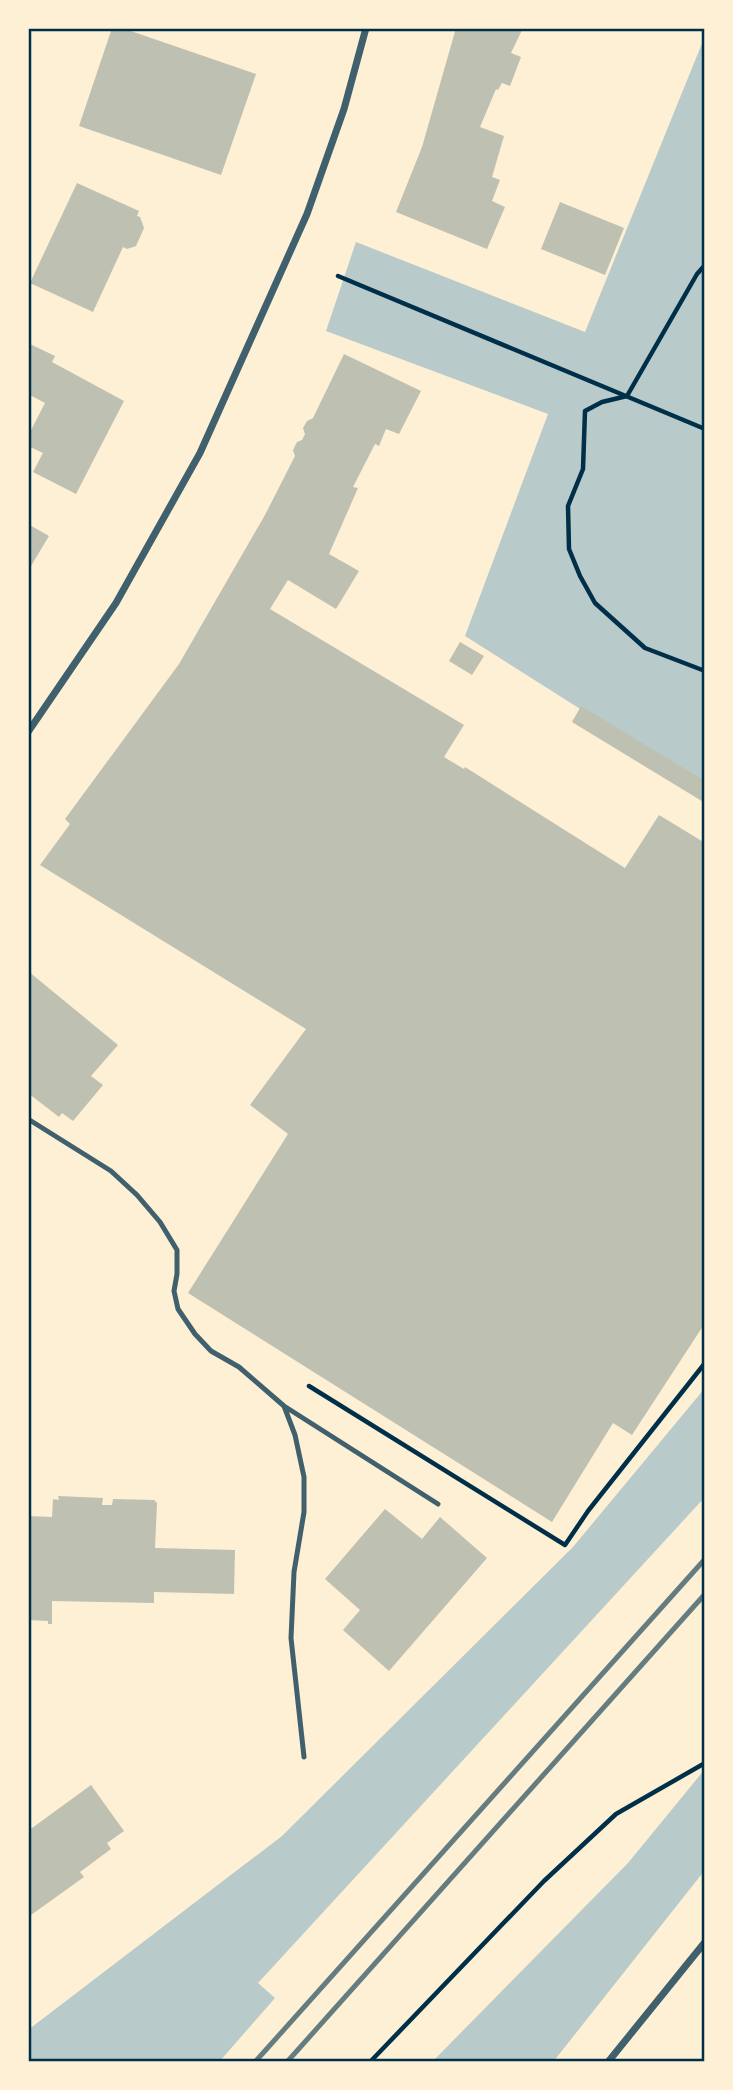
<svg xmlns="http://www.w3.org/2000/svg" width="733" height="2090" font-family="Bitter,serif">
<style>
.green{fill:#b9caca}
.building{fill:#bec0b2}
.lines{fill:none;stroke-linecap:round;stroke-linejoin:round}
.path{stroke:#003049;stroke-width:4.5}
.service{stroke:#3f606c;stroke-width:5}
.minor{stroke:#3f606c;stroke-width:7}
.rail{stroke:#657d81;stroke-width:5}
.neatline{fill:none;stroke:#003049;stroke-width:2.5}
</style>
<rect width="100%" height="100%" fill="#fdf0d5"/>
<path class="green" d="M 705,36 L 705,788 L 465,636 L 548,414 L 326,331 L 356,242 L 585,332 Z
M 705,1388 L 705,1497 L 258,1983 L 275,1998 L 219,2062 L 28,2062 L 28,2030 L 282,1836 L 573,1547 Z
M 705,1769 L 705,1870 L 553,2062 L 432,2062 L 628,1863 Z"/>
<path class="building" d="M 112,28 L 122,28 L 256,74 L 221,175 L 79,126 Z
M 456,28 L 523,28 L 511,53 L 521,57 L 510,86 L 502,83 L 498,90 L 496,89 L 480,127 L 504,136 L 492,177 L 500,180 L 492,201 L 505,207 L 487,249 L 396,212 L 422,147 Z
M 77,183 L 139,211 L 137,216 L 140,217 L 144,228 L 136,246 L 127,249 L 123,247 L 93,312 L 30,283 Z
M 560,202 L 624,228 L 605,275 L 541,249 Z
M 30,344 L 55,356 L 52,362 L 124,401 L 76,494 L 33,472 L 43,453 L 28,446 L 28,436 L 45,403 L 28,394 L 28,349 Z
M 344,354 L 421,391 L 399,434 L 386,429 L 379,446 L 375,444 L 353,487 L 358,488 L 329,554 L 359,571 L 336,609 L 288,580 L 270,609 L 464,725 L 444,757 L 464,769 L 465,767 L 625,868 L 659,815 L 705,843 L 705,1323 L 632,1435 L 613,1423 L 552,1522 L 188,1293 L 288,1134 L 250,1105 L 306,1029 L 40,865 L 70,824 L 65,819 L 179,664 L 265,515 L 295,456 L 293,450 L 297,442 L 302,440 L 305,434 L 303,428 L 307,421 L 313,418 Z
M 28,524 L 49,536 L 28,571 Z
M 460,642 L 484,656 L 472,675 L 449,661 Z
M 581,706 L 705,781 L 705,803 L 572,722 Z
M 28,971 L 118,1045 L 91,1076 L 103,1085 L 73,1121 L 62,1113 L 59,1117 L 28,1093 Z
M 58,1496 L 103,1498 L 102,1505 L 112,1505 L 113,1499 L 154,1500 L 157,1503 L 155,1548 L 235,1550 L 234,1594 L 154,1592 L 154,1603 L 52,1601 L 52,1624 L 48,1624 L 48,1621 L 28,1620 L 28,1516 L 52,1517 L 53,1499 L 59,1500 Z
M 385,1509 L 422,1539 L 440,1517 L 487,1558 L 389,1671 L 343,1630 L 360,1610 L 325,1579 Z
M 91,1785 L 124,1831 L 107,1843 L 111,1849 L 80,1872 L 84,1877 L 31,1915 L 28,1911 L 28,1831 Z"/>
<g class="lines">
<path class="path" d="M 705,265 L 697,274 L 627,396 L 602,402 L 585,411 L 583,469 L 568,506 L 569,549 L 580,576 L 595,603 L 645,648 L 705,671
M 338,276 L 705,429
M 309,1386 L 565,1545 L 588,1511 L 705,1363
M 370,2062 L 544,1881 L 616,1814 L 705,1763"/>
<path class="service" d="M 28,1119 L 111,1171 L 137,1195 L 160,1222 L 177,1250 L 177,1274 L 174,1291 L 178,1309 L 195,1334 L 211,1351 L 239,1367 L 284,1406 L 438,1504
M 284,1406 L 295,1435 L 304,1477 L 304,1512 L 294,1572 L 291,1638 L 304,1757"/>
<path class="minor" d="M 28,732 L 116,603 L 200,453 L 307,214 L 344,109 L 366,28
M 608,2062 L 705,1942"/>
<path class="rail" d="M 255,2062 L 705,1559
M 287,2062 L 705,1594"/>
</g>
<rect width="733" height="2090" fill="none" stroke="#fdf0d5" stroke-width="60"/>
<rect x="30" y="30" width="673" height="2030" class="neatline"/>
</svg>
